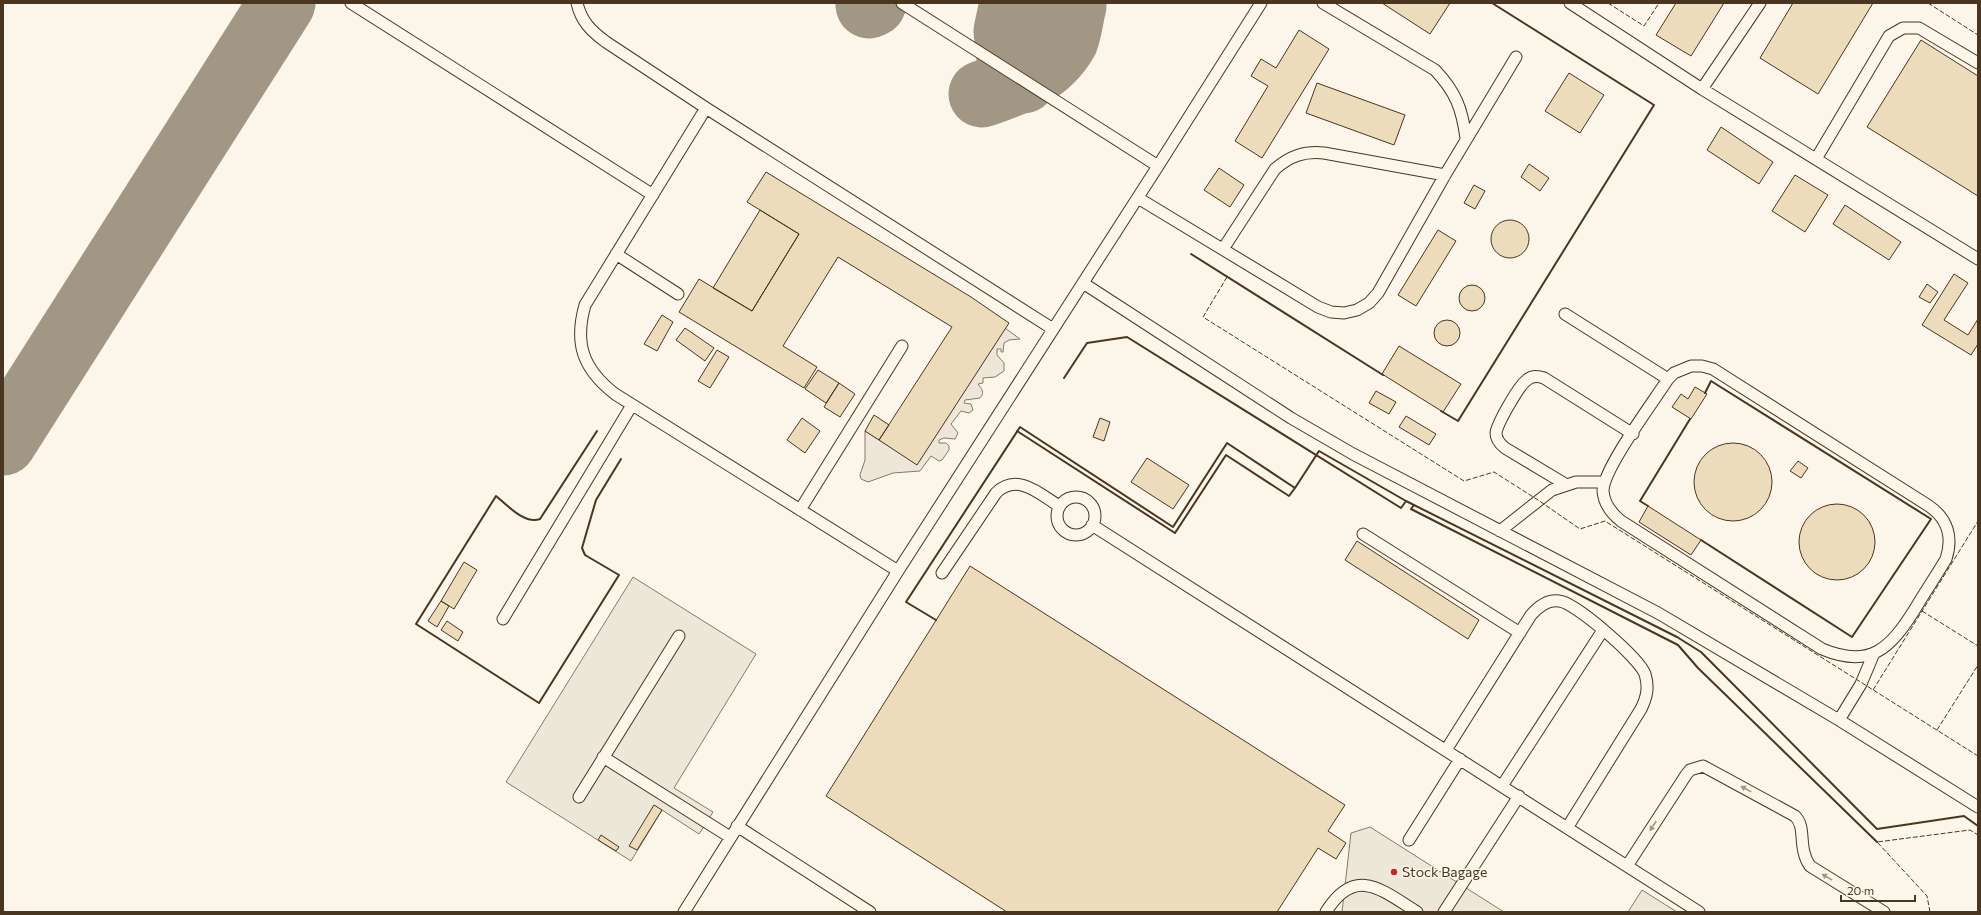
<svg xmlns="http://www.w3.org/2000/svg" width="1981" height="915" font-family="Commissioner,sans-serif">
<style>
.green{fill:#ede6d9;stroke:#887966}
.parking{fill:#ede7d9;stroke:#887966}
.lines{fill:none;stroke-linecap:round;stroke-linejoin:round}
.taxiway{stroke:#a29684;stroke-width:67}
.building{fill:#ecdcbc;stroke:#4a3520}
.lane-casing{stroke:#4a3520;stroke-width:13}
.lane{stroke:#fbf6e9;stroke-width:11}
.fence{stroke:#4a3520;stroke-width:1;stroke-dasharray:5 2;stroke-linecap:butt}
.wall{stroke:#4a3520;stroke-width:2}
.oneway{fill:#a29684}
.poi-dot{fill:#c62828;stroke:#fbf6e9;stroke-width:1.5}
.labels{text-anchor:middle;stroke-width:3;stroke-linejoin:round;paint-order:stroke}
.poi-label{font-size:14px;fill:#4a3520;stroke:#fbf6e9;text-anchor:start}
</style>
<rect width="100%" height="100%" fill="#fbf6e9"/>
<path class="green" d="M 1005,328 L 1020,339 L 1009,340 L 1004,343 L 1003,352 L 1001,352 L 1001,349 L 997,349 L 997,355 L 1004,363 L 1004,371 L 995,377 L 983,378 L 983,383 L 978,384 C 982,389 985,393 980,398 L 965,400 L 964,403 L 971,404 L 973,410 L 969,413 L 961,411 L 951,424 L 958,433 L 955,439 L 944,438 L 939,440 L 939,443 L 946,443 L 949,446 L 949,450 L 942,460 L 939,461 L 931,456 L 920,471 L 893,473 L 868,482 L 861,479 L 860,475 L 865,460 L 865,431 L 917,464 Z"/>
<path class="parking" d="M 633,577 L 756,654 L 674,788 L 713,812 L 699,834 L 662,810 L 631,861 L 506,782 Z
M 1370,827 L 1504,912 L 1342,912 L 1351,833 Z
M 1642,890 L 1677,912 L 1628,912 Z"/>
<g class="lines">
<path class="taxiway" d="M 1013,3 L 1007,31 L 1009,52 L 1023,80
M 869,5 L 873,3
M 982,94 C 1016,82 1046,73 1065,40 C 1069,30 1070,17 1073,6 L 1072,3
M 3,442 L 282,3"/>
</g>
<path class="building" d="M 1382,3 L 1450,3 L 1430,34 Z
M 1676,3 L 1724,3 L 1691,56 L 1656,35 Z
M 1793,3 L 1873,3 L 1818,94 L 1760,58 Z
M 1299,30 L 1329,49 L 1262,158 L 1235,141 L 1268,86 L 1251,76 L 1261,59 L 1276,68 Z
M 1921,40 L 1978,76 L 1978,196 L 1867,127 Z
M 1569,73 L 1604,95 L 1580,133 L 1545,111 Z
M 1317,83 L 1405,115 L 1394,145 L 1306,113 Z
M 1721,127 L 1773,162 L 1759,184 L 1707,150 Z
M 1529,164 L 1549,178 L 1540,191 L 1521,177 Z
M 1219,168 L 1244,185 L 1230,207 L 1204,190 Z
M 766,172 L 971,297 L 1009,323 L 917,465 L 879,440 L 952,327 L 838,257 L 783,346 L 817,367 L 804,388 L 679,312 L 699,279 L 752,311 L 799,234 L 747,202 Z
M 1795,175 L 1828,195 L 1805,232 L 1772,211 Z
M 1474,185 L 1485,191 L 1475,209 L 1464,203 Z
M 1845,205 L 1901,242 L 1889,260 L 1833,224 Z
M 760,210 L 799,234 L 752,311 L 713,288 Z
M1491 239a19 19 0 1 1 38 0a19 19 0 1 1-38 0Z
M 1438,230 L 1456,241 L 1416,306 L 1398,295 Z
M 1954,274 L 1968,283 L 1944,320 L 1968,335 L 1978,319 L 1978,344 L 1971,355 L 1922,325 Z
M 1927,284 L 1938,292 L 1930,303 L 1919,297 Z
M1459 298a13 13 0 1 1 26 0a13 13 0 1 1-26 0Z
M 662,315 L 673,322 L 657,351 L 644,344 Z
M1434 333a13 13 0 1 1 26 0a13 13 0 1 1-26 0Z
M 685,328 L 714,348 L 705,361 L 676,340 Z
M 1399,346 L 1461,384 L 1443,412 L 1382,374 Z
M 717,350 L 729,357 L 710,388 L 698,381 Z
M 818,370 L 839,383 L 826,403 L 805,389 Z
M 839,383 L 855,394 L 840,417 L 824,407 Z
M 1695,387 L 1707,394 L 1691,419 L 1672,407 L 1681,394 L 1688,399 Z
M 1376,391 L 1396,402 L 1389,414 L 1369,403 Z
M 874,415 L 889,425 L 879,440 L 865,431 Z
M 1406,416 L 1436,434 L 1429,445 L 1399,427 Z
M 802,418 L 820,431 L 805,453 L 787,440 Z
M 1100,418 L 1110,422 L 1104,441 L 1093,437 Z
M1694 482a39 39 0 1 1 78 0a39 39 0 1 1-78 0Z
M 1147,458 L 1189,485 L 1173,509 L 1131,482 Z
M 1798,461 L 1808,468 L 1801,478 L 1790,471 Z
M1799 542a38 38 0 1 1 76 0a38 38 0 1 1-76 0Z
M 1648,506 L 1701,540 L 1691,555 L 1639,522 Z
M 1357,541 L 1479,620 L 1468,639 L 1345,560 Z
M 464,562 L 477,570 L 454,609 L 441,601 Z
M 970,566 L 1345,805 L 1328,831 L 1346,843 L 1336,859 L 1318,848 L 1277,912 L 1007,912 L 826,796 Z
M 441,601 L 449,606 L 437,627 L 428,621 Z
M 447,621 L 463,632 L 458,641 L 441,630 Z
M 654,805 L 662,810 L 637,850 L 629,846 Z
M 601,835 L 619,847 L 616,851 L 598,840 Z"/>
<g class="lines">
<defs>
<path id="lane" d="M 351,3 L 653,195
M 577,3 C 581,21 591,31 606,42 L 706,108 L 1053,329
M 902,3 L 1158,166
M 1323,3 L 1435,70 C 1456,92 1462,109 1466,138
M 1570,3 L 1702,89 L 1978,259
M 1702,89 L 1760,3
M 706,108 L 585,305 C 574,344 583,369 615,394 L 898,571
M 1816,159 L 1889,36 L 1903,28 L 1919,28 L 1978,63
M 1138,198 L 1318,307 L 1331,312 L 1344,313 L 1357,310 L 1369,303 L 1378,293 L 1445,175 L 1516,57
M 1223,249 L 1275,169 C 1290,156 1304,151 1324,153 L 1445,175
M 616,254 L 678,294
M 1083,283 L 1291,418 L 1353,454 L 1658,613 L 1839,720 L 1978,807
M 1565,314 L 1668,379
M 1691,366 L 1702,366 L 1713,369 L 1929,506 C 1948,519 1953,538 1946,559 C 1936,576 1925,592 1915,609 C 1890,649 1870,669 1822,649 L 1621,521 C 1611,513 1604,504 1603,491 C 1603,469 1654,401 1668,379 L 1674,373 Z
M 1565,484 L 1505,448 C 1500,444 1496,440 1496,433 C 1497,424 1519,385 1527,380 C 1532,375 1538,376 1544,378 L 1633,434
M1057 516a19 19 0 1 1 38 0a19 19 0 1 1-38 0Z
M 800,510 L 902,346
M 1092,525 L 1699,912
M 1500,531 L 1552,490 L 1576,482 L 1604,482
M 1363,534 L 1520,633
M 942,573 L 996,493 C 1017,472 1040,494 1059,506
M 503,619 L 632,405
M 1839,720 L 1861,684 L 1874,653
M 1446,750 L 1531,615 C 1538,607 1547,599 1559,601 C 1575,602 1639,658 1645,674 C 1649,687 1647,697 1641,709 L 1567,828
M 603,757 L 730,837
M 1502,786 L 1603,630
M 579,797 L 679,636
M 737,826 L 870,912
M 1409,840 L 1460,759
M 1627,866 L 1686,775 L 1690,770 L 1703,766 L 1795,816 C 1807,828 1797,847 1810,866 L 1884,912
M 684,912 L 898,571 L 1158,166 L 1261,3
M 1326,912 C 1355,865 1382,890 1417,912
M 1444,912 L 1519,796"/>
</defs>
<use href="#lane" class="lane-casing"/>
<use href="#lane" class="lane"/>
<path class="fence" d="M 1608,3 L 1644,26 L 1659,3
M 1928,3 L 1978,35
M 1227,277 L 1203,317 L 1464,481 L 1494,472 L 1538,500 L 1580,529 L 1605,521 L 1978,756
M 1922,611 L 1978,646
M 1873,690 L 1978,521
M 1937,730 L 1978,665
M 1930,912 L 1927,896 L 1877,842 L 1970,830 L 1978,835"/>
<path class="wall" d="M 1191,254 L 1383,375
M 1064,378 L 1087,343 L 1127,337 L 1401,508 L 1406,501
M 1441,411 L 1458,421 L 1654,105 L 1492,3
M 597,431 L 540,519 C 525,525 507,505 496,496 L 416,624 L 539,703 L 619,575 L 585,555 L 582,548 L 596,500 L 621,459
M 1017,431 L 1175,533 L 1226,455 L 1289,496 L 1295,488
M 1414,505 L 1411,509 L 1678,645 L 1698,668 L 1877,842
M 1648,506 L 1640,501 L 1690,419
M 1701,540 L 1852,637 L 1931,519 L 1711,381 L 1705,393
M 936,620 L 906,602 L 1020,427 L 1173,527 L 1227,443 L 1295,488 L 1319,451 L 1406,501 L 1677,637 L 1701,652 L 1877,829 L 1964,816 L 1978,826"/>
</g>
<defs><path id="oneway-solid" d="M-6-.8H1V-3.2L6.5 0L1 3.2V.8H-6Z"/></defs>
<g class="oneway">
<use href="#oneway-solid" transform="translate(1746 789) rotate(-151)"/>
<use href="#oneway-solid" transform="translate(1653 826) rotate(123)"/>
<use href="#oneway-solid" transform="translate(1827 877) rotate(-149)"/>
</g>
<circle class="poi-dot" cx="1394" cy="872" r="4"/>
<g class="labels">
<g class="poi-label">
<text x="1402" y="877">Stock Bagage</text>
</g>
</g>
<rect width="1981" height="915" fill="none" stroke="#4a3520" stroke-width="8"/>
<path d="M1841 895v6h74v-6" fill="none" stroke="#4a3520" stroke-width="2"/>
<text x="1847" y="895" font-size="12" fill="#4a3520" stroke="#fbf6e9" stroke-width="3" paint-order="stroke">20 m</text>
</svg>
